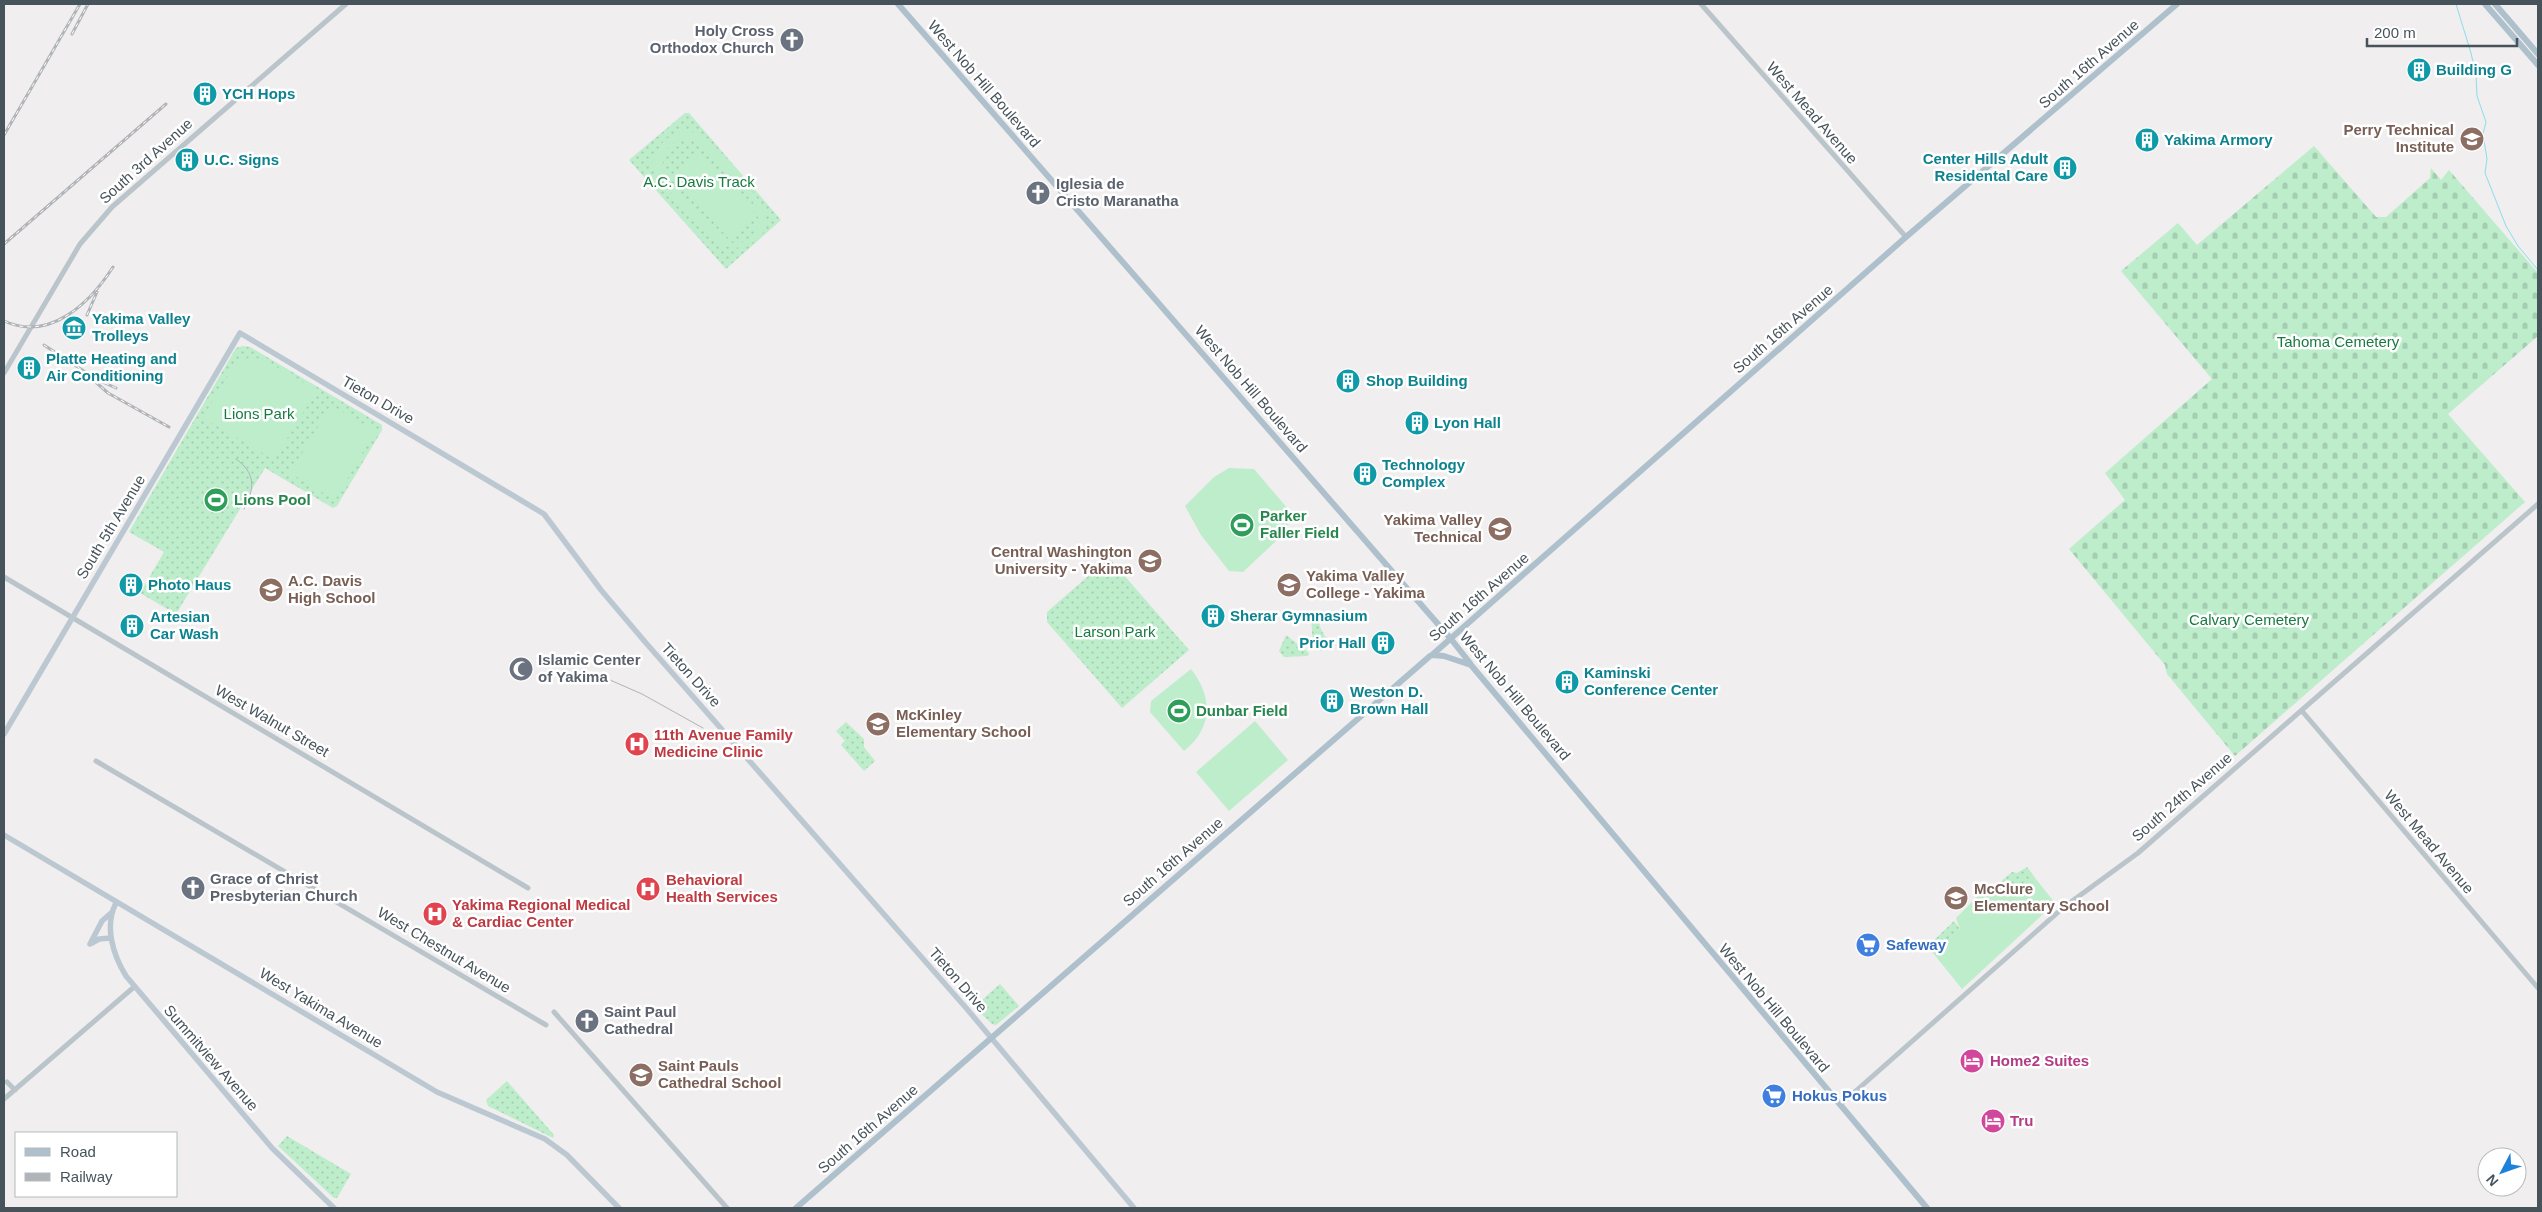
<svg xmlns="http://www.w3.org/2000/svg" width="2542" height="1212" font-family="Helvetica,sans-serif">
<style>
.grass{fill:url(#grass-dots)}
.cemetery{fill:url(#cemetery-stones)}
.garden{fill:#bdedcb;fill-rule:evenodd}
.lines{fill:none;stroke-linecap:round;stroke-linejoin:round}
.stream{stroke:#8bdee9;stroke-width:1}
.tertiary{stroke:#bac4cb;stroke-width:5}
.secondary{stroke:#bcc8d1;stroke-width:5.5}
.primary{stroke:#aec0cc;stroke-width:6}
.tram{stroke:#b0b4b8;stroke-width:1}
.rail-casing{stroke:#b0b4b8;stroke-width:3}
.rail{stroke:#fff;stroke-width:1;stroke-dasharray:4;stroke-linecap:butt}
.labels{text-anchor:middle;stroke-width:5;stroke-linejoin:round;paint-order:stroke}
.worship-label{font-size:15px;font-weight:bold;fill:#5b616d;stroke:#fff;text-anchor:start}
.street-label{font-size:15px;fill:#47535b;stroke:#fff}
.culture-label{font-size:15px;font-weight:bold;fill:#0d838f;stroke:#fff;text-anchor:start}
.education-label{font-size:15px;font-weight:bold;fill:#785e54;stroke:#fff;text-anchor:start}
.park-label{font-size:15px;fill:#197a41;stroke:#fff}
.leisure-label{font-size:15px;font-weight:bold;fill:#27864d;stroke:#fff;text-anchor:start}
.health-label{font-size:15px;font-weight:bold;fill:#be3a42;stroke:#fff;text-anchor:start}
.shop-label{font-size:15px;font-weight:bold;fill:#366cbe;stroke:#fff;text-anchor:start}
.hotel-label{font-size:15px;font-weight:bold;fill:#b23c85;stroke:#fff;text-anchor:start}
</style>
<defs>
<pattern id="grass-dots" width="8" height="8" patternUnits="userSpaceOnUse" patternTransform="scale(1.25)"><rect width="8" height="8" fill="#bdedcb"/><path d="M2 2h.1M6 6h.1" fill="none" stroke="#a4cdb1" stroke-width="1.8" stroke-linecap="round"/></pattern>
<pattern id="cemetery-stones" width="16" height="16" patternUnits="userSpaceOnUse" patternTransform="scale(1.25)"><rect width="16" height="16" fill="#bdedcb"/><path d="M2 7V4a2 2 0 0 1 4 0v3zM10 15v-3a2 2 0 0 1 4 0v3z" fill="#a4cdb1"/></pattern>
</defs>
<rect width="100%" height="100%" fill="#f0eeee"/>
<path class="grass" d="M 685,113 L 689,113 L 781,220 L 726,269 L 629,160 Z
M 243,346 L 250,347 L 382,425 L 382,430 L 337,506 L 333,508 L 265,468 L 176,614 L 140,593 L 164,552 L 129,532 L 236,348 Z
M 1109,558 L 1189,650 L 1122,708 L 1047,622 L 1047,612 Z
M 1313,612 C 1321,622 1318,623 1322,631 C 1325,638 1329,638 1330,646 L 1321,651 L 1313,647 L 1311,614 Z
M 1286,635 L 1309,653 L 1308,656 L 1284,657 L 1279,651 Z
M 846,722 L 864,739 L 864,747 L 875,761 L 864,771 L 841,745 L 845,741 L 836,731 Z
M 2027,867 L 2036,879 L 2017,895 L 1998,884 L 2012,872 L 2017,873 Z
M 1954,921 L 1960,929 L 1933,953 L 1927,947 Z
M 1000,984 L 1019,1006 L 996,1025 L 992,1024 L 974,1007 Z
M 507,1081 L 554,1135 L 553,1138 L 488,1106 L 486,1100 Z
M 287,1136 L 351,1174 L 337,1198 L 334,1198 L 278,1146 Z"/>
<path class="cemetery" d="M 2314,146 L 2376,217 L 2386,217 L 2430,178 L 2431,168 L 2441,180 L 2449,170 L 2538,273 L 2538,336 L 2448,414 L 2525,502 L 2235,756 L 2167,674 L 2165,665 L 2069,549 L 2125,500 L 2105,473 L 2212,379 L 2121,271 L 2178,223 L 2197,245 Z"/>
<path class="garden" d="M 683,131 C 689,131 696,132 701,135 C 713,142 722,156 730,166 C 747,185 789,223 750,244 C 741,249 730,249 721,244 C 705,236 663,181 648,165 L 653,161 L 655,163 C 657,145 666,135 683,131 ZM 681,139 L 689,139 L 703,146 L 753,202 C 768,226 746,255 722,238 C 706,227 681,192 667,177 C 658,160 664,146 681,139 Z
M 701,153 L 756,215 L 729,239 L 674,177 Z
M 252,357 L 264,360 L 317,390 L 277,455 L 268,456 L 203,418 C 214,401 232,359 252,357 Z
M 331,405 L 375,431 L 335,500 L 290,473 Z
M 1229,468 L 1254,469 L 1294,516 L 1275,542 L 1243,572 L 1229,571 L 1201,535 L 1185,506 L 1214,477 Z
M 1191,669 C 1213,697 1213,728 1184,751 L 1150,712 L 1151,701 Z
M 1255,721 L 1288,760 L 1229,811 L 1196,772 Z
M 2036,879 L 2055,903 L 1962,989 L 1933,953 L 1960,929 L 1956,918 L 1978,896 L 1998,884 L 2000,887 L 2010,887 L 2017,895 Z"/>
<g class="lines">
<path class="stream" d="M 2456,4 L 2471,53 L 2476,75 L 2477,96 L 2486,122 L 2483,134 L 2487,159 L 2485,173 L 2506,226 L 2518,246 L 2538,270"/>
<path class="tertiary" d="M 1701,4 L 1906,237
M 4,373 L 80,244 L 112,207 L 346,4
M 4,577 L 528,888
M 2302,711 L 2538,988
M 96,761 L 546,1025
M 554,1012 L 727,1208
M 7,1082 L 15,1090
M 4,1099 L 134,987
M 1840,1105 L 2064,907 L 2138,853 L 2538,504"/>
<path class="secondary" d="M 4,734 L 240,333 L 544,514 L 601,590 L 646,643 L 967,1009 L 1134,1208
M 4,835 L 437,1092 L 545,1139 L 567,1155 L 619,1208
M 116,903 C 104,926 113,955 126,976 L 272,1148 L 334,1208
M 92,943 L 99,939 L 111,938
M 90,944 L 102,921 L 111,913"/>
<path class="primary" d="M 898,4 L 1451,639 L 1470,663
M 2485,4 L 2538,65
M 2495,4 L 2538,54
M 1432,655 L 1906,237 L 2177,4
M 1432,655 L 1444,656 L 1471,665 L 1927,1208
M 796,1208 L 1430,656"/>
<path class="tram" d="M 236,459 C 256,473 255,489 244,509
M 610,680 L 642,694 L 703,728"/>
<defs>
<path id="rail" d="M 72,34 L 88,4
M 4,135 L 80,4
M 4,244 L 166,104
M 87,315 L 97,292
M 4,321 C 50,342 90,303 113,267
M 44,345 L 96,379 L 116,388
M 83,371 L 108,393 L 169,427"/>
</defs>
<use href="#rail" class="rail-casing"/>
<use href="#rail" class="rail"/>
</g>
<defs>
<symbol id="church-disc" viewBox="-11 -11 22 22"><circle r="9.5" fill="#6b7280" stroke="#fff"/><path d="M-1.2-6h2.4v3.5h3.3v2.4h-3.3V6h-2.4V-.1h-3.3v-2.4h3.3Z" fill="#fff"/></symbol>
<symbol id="building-disc" viewBox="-11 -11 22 22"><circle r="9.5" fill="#0f9aa8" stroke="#fff"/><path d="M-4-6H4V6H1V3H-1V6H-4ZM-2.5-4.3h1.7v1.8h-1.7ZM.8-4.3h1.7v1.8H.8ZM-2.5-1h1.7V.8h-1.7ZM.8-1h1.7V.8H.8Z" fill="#fff"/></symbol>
<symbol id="university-disc" viewBox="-11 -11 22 22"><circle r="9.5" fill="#8d6e63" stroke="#fff"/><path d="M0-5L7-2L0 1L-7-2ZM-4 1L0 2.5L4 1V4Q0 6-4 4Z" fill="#fff"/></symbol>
<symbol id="museum-disc" viewBox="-11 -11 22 22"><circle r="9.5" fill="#0f9aa8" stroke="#fff"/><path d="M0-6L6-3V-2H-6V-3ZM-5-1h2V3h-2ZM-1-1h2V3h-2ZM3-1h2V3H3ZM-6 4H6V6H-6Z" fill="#fff"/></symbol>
<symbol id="stadium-disc" viewBox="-11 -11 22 22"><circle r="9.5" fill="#2e9e5b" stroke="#fff"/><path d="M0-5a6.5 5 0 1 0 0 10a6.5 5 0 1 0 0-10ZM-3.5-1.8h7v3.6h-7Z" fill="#fff"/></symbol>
<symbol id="school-disc" viewBox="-11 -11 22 22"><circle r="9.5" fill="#8d6e63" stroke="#fff"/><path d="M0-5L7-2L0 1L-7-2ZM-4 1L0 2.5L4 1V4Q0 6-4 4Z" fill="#fff"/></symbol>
<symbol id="mosque-disc" viewBox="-11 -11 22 22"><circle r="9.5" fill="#6b7280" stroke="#fff"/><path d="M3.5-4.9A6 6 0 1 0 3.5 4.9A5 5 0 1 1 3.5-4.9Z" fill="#fff"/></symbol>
<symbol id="hospital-disc" viewBox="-11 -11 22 22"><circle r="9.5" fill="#e0444e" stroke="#fff"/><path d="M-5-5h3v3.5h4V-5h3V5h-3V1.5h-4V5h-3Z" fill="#fff"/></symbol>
<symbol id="supermarket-disc" viewBox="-11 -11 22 22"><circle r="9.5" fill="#3f7fe0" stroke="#fff"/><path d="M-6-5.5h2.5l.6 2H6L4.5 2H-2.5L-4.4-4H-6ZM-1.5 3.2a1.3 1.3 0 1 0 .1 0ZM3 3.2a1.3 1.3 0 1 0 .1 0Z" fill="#fff"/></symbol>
<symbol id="hotel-disc" viewBox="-11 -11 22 22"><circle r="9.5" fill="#d1479c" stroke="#fff"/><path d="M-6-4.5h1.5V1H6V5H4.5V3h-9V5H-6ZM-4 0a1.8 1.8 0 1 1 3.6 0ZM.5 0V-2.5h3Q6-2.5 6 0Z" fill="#fff"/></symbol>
</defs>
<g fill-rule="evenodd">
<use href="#church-disc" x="778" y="26" width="28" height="28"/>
<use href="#building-disc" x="2405" y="56" width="28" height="28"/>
<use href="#building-disc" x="191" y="80" width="28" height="28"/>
<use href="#university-disc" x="2458" y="125" width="28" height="28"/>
<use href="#building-disc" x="2133" y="126" width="28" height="28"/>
<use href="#building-disc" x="173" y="146" width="28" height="28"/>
<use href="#building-disc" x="2051" y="154" width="28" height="28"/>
<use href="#church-disc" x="1024" y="179" width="28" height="28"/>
<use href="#museum-disc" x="60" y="314" width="28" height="28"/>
<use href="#building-disc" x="15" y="354" width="28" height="28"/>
<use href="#building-disc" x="1334" y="367" width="28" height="28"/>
<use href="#building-disc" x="1403" y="409" width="28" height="28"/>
<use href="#building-disc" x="1351" y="460" width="28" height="28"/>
<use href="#stadium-disc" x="202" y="486" width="28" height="28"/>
<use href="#stadium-disc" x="1228" y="511" width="28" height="28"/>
<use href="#school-disc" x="1486" y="515" width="28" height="28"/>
<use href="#university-disc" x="1136" y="547" width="28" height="28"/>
<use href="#building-disc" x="117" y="571" width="28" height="28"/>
<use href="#university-disc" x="1275" y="571" width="28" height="28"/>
<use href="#school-disc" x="257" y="576" width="28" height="28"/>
<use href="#building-disc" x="1199" y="602" width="28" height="28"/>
<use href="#building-disc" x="118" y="612" width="28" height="28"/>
<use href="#building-disc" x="1369" y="629" width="28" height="28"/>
<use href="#mosque-disc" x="507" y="655" width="28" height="28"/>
<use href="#building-disc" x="1553" y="668" width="28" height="28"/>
<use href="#building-disc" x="1318" y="687" width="28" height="28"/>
<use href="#stadium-disc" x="1165" y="697" width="28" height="28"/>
<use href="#school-disc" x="864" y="710" width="28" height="28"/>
<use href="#hospital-disc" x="623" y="730" width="28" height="28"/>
<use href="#church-disc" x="179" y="874" width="28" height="28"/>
<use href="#hospital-disc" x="634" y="875" width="28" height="28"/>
<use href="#school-disc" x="1942" y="884" width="28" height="28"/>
<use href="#hospital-disc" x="421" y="900" width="28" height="28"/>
<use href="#supermarket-disc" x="1854" y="931" width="28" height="28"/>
<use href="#church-disc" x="573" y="1007" width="28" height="28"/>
<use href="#hotel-disc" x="1958" y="1047" width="28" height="28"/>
<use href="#school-disc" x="627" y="1061" width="28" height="28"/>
<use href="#supermarket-disc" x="1760" y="1082" width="28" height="28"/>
<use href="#hotel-disc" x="1979" y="1107" width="28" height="28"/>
</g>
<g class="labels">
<g class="worship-label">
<text x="774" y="36" text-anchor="end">Holy Cross<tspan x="774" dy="17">Orthodox Church</tspan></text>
<text x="1056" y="189">Iglesia de<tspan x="1056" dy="17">Cristo Maranatha</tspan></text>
<text x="538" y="665">Islamic Center<tspan x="538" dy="17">of Yakima</tspan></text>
<text x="210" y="884">Grace of Christ<tspan x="210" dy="17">Presbyterian Church</tspan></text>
<text x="604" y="1017">Saint Paul<tspan x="604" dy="17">Cathedral</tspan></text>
</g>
<g class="street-label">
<text transform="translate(2089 64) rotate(-41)" y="5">South 16th Avenue</text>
<text transform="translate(984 84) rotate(49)" y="5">West Nob Hill Boulevard</text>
<text transform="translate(1812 113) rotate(49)" y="5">West Mead Avenue</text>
<text transform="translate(146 161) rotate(-42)" y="5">South 3rd Avenue</text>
<text transform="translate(1783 329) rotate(-41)" y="5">South 16th Avenue</text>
<text transform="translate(1251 389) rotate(49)" y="5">West Nob Hill Boulevard</text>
<text transform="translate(378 400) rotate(30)" y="5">Tieton Drive</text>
<text transform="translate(111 527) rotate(-59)" y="5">South 5th Avenue</text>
<text transform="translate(1479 597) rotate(-41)" y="5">South 16th Avenue</text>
<text transform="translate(691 675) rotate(48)" y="5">Tieton Drive</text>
<text transform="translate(1515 696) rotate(50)" y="5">West Nob Hill Boulevard</text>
<text transform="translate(272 721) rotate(30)" y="5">West Walnut Street</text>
<text transform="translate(2182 797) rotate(-41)" y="5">South 24th Avenue</text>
<text transform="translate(2429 842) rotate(50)" y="5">West Mead Avenue</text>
<text transform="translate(1173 862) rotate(-41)" y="5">South 16th Avenue</text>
<text transform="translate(444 950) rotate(31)" y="5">West Chestnut Avenue</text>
<text transform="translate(958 980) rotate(49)" y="5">Tieton Drive</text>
<text transform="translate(321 1008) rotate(31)" y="5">West Yakima Avenue</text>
<text transform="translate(1774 1008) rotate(50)" y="5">West Nob Hill Boulevard</text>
<text transform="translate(211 1058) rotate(49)" y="5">Summitview Avenue</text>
<text transform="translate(868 1129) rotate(-41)" y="5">South 16th Avenue</text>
</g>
<g class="culture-label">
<text x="2436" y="75">Building G</text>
<text x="222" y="99">YCH Hops</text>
<text x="2164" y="145">Yakima Armory</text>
<text x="2048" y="164" text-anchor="end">Center Hills Adult<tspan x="2048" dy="17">Residental Care</tspan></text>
<text x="204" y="165">U.C. Signs</text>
<text x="92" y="324">Yakima Valley<tspan x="92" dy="17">Trolleys</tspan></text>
<text x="46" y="364">Platte Heating and<tspan x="46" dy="17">Air Conditioning</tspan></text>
<text x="1366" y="386">Shop Building</text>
<text x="1434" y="428">Lyon Hall</text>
<text x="1382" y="470">Technology<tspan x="1382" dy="17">Complex</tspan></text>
<text x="148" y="590">Photo Haus</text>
<text x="1230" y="621">Sherar Gymnasium</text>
<text x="150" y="622">Artesian<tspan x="150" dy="17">Car Wash</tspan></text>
<text x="1366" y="648" text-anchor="end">Prior Hall</text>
<text x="1584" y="678">Kaminski<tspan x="1584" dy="17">Conference Center</tspan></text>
<text x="1350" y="697">Weston D.<tspan x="1350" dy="17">Brown Hall</tspan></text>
</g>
<g class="education-label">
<text x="2454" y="135" text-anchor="end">Perry Technical<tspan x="2454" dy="17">Institute</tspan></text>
<text x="1482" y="525" text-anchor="end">Yakima Valley<tspan x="1482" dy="17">Technical</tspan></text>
<text x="1132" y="557" text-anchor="end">Central Washington<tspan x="1132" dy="17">University - Yakima</tspan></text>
<text x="1306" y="581">Yakima Valley<tspan x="1306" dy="17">College - Yakima</tspan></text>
<text x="288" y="586">A.C. Davis<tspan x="288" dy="17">High School</tspan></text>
<text x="896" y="720">McKinley<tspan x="896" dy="17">Elementary School</tspan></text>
<text x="1974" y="894">McClure<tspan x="1974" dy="17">Elementary School</tspan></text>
<text x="658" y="1071">Saint Pauls<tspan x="658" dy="17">Cathedral School</tspan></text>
</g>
<g class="park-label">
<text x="699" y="187">A.C. Davis Track</text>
<text x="2338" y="347">Tahoma Cemetery</text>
<text x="259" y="419">Lions Park</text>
<text x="2249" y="625">Calvary Cemetery</text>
<text x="1115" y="637">Larson Park</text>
</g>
<g class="leisure-label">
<text x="234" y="505">Lions Pool</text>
<text x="1260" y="521">Parker<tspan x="1260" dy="17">Faller Field</tspan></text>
<text x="1196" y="716">Dunbar Field</text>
</g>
<g class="health-label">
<text x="654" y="740">11th Avenue Family<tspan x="654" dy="17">Medicine Clinic</tspan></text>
<text x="666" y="885">Behavioral<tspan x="666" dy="17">Health Services</tspan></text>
<text x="452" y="910">Yakima Regional Medical<tspan x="452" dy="17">&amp; Cardiac Center</tspan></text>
</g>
<g class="shop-label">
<text x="1886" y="950">Safeway</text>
<text x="1792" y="1101">Hokus Pokus</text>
</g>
<g class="hotel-label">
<text x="1990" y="1066">Home2 Suites</text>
<text x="2010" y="1126">Tru</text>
</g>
</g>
<rect width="2542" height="1212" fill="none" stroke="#47535b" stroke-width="10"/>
<rect x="15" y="1132" width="162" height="65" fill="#ffffff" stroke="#b5babd"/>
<rect x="25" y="1148" width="25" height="8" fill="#aec0cc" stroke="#b5babd"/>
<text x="60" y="1157" font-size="15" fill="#47535b">Road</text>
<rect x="25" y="1173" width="25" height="8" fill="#b0b4b8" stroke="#b5babd"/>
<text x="60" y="1182" font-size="15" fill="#47535b">Railway</text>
<g transform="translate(2502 1172) rotate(229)"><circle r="24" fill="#ffffff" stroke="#b5babd"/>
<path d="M0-4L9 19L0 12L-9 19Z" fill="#1e81da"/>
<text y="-8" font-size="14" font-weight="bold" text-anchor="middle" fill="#47535b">N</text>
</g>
<path d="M2367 38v8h150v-8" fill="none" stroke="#47535b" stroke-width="2.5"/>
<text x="2374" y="38" font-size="15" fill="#47535b" stroke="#ffffff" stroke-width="4" paint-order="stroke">200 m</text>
</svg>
